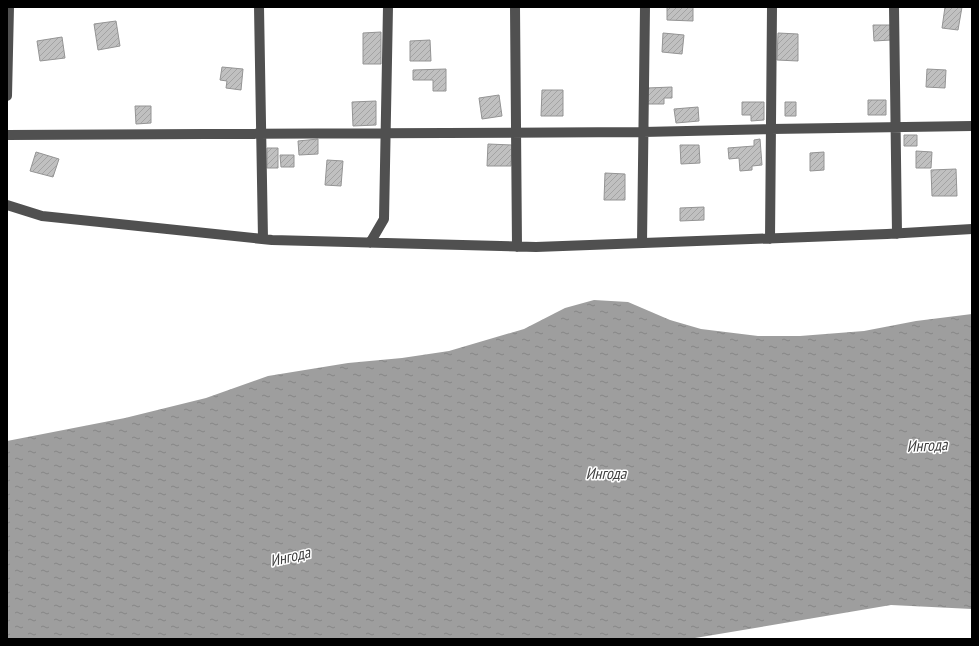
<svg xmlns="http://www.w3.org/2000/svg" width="979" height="646" font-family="'PT Sans Narrow',sans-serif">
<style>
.water{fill:url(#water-ripples)}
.building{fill:url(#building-hatch);stroke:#949494}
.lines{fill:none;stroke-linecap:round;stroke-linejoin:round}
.minor{stroke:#505050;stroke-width:10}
.labels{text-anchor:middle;stroke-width:3;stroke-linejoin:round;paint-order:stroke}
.water-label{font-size:16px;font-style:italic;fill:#3f3f3f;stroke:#fff}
</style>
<defs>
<pattern id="water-ripples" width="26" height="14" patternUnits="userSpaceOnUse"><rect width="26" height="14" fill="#9e9e9e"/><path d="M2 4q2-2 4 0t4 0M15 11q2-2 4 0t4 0" fill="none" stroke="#868686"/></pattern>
<pattern id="building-hatch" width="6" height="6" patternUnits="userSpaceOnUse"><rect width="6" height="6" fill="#c0c0c0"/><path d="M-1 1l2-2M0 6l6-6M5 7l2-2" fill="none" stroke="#a3a3a3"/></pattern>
</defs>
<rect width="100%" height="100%" fill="#fff"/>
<path class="water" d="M 594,300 L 628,302 L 670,320 L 701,329 L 758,336 L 800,336 L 864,331 L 916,321 L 972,314 L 972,609 L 891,605 L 689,639 L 7,639 L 7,441 L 125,418 L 206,398 L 268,376 L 348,363 L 402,358 L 449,351 L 524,329 L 565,308 Z"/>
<path class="building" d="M 667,7 L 693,7 L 693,21 L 667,20 Z
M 945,7 L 962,7 L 958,30 L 942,28 Z
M 116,21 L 120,46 L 98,50 L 94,24 Z
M 873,25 L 891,25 L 891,40 L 874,41 Z
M 381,32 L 381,64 L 363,64 L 363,33 Z
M 663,33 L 684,35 L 682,54 L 662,52 Z
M 778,33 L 798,34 L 798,61 L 777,60 Z
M 62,37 L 65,58 L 40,61 L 37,41 Z
M 430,40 L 431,61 L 410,61 L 410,41 Z
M 222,67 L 243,69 L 241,90 L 226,88 L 227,81 L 220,80 Z
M 446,69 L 446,91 L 433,91 L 433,80 L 413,80 L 413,70 Z
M 927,69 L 946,70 L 945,88 L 926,87 Z
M 672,87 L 672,98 L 664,98 L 664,104 L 647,104 L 647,88 Z
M 542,90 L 563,90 L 563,116 L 541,116 Z
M 499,95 L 502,116 L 482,119 L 479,98 Z
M 868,100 L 886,100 L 886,115 L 868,115 Z
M 376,101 L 376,125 L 353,126 L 352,102 Z
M 742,102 L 764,102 L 764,120 L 751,121 L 751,115 L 742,115 Z
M 785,102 L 796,102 L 796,116 L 785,116 Z
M 135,106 L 151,106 L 151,123 L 136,124 Z
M 698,107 L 699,121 L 676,123 L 674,109 Z
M 904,135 L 917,135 L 917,146 L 904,146 Z
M 318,139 L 318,154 L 299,155 L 298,141 Z
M 760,139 L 762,165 L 752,166 L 752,170 L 740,171 L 739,158 L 729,159 L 728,148 L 754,146 L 754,140 Z
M 488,144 L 512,145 L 511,166 L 487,166 Z
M 680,145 L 699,145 L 700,163 L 681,164 Z
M 267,148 L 278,148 L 278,168 L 267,168 Z
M 916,151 L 932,152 L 931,168 L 916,168 Z
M 36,152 L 59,159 L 53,177 L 30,171 Z
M 824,152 L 824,170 L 810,171 L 810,153 Z
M 280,155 L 294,155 L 294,167 L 281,167 Z
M 327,160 L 343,161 L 341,186 L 325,185 Z
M 956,169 L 957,196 L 932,196 L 931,170 Z
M 605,173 L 625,174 L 625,200 L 604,200 Z
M 704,207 L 704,220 L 680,221 L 680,208 Z"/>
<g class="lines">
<path class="minor" d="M 259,7 L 263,239
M 515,7 L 517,247
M 894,7 L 897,234
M 7,96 L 9,7
M 7,135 L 643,132 L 771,129 L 972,126
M 7,205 L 42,216 L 272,240 L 536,247 L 887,234 L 972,229
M 770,239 L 772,7
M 370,243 L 384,219 L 388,7
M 642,243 L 645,7"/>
</g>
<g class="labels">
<g class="water-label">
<text transform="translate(927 445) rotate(-3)" y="6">Ингода</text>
<text x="606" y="479">Ингода</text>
<text transform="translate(290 556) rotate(-13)" y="6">Ингода</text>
</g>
</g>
<rect width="979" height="646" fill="none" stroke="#000000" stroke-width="16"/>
</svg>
